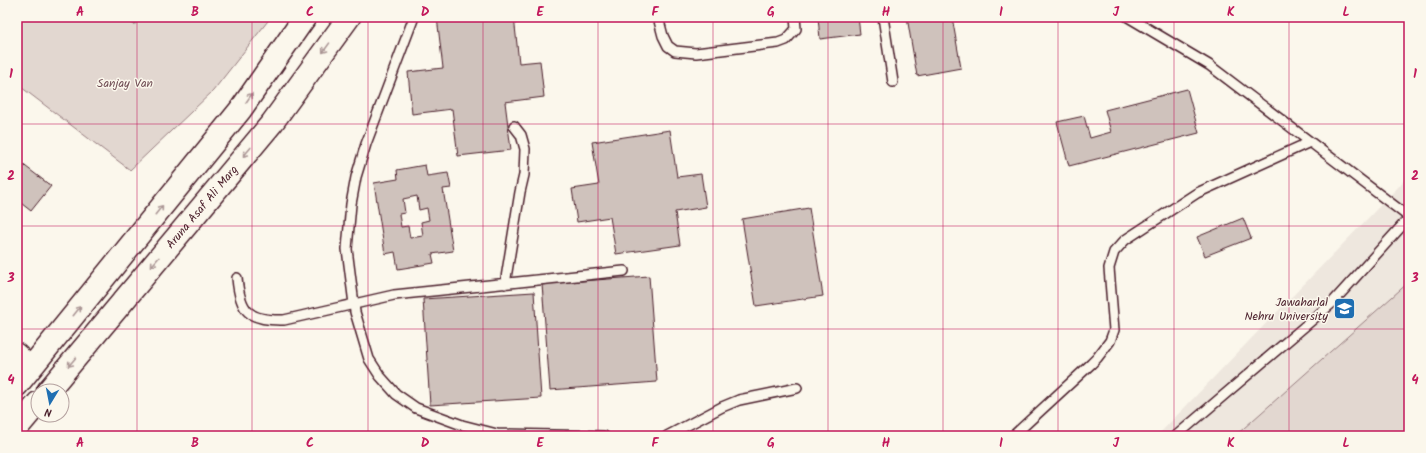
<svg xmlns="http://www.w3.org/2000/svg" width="1426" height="453" font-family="Kalam,sans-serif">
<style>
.built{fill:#eee7de}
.green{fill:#e2d7d0;stroke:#967b7e}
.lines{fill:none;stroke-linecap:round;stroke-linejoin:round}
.stream{stroke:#907477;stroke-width:7}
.building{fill:#cfc2bc;stroke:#4a1f2b;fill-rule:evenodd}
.service-casing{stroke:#4a1f2b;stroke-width:12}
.minor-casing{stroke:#4a1f2b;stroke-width:20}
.secondary-casing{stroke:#4a1f2b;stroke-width:25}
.service{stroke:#fbf7ec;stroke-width:9}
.minor{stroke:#fbf7ec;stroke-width:17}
.secondary{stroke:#fbf7ec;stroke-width:22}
.oneway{stroke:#ab9695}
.grid{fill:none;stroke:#c2185b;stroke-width:1;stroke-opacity:0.55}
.labels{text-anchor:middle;stroke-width:3;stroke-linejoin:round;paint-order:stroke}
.park-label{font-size:12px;fill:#704d54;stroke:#fbf7ec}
.street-label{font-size:12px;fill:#4a1f2b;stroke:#fbf7ec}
.poi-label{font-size:12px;fill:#4a1f2b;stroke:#fbf7ec;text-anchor:end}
.neatline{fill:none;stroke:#c2185b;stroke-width:1.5}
.grid-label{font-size:13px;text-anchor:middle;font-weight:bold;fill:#c2185b}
</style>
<rect width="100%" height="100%" fill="#fbf7ec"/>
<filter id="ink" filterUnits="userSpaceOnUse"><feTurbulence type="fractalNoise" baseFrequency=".025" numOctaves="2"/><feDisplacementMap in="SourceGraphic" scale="8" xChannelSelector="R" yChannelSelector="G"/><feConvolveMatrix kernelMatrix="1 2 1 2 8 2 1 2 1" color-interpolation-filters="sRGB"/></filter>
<g filter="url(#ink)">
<path class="built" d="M 1409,171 L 1409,436 L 1157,436 L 1402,183 Z"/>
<path class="green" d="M 17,17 L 271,17 L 213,91 L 130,170 L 17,84 Z
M 1409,282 L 1409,436 L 1235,436 Z"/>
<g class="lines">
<path class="stream" d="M 129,17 L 134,21"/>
</g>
<path class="building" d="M 437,17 L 514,17 L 519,63 L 540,61 L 544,97 L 505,102 L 511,150 L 458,156 L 452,109 L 412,114 L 408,72 L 443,68 Z
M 818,17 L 858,17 L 860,34 L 820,39 Z
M 907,17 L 952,17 L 961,68 L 917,76 Z
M 1187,89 L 1199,133 L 1069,166 L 1057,122 L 1084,116 L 1090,138 L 1111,132 L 1105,110 Z
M 670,130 L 677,177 L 701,174 L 706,207 L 675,212 L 680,245 L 616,254 L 610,217 L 577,222 L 572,189 L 599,185 L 592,142 Z
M 17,160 L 51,186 L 31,211 L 17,200 Z
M 425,165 L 427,176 L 448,173 L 451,188 L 443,189 L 453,251 L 432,254 L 434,263 L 398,269 L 395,252 L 385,254 L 374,183 L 398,179 L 397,170 ZM 417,196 L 419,210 L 427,208 L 429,220 L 421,222 L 423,236 L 410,238 L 408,226 L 401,227 L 399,214 L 405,213 L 403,199 Z
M 809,208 L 823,296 L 756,306 L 742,219 Z
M 1243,218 L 1251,238 L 1205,256 L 1197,237 Z
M 649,276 L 657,382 L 550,390 L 542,284 Z
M 534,292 L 541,398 L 430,405 L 423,299 Z"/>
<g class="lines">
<defs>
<path id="service" d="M 414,17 L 366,144 L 356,177 L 351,204 L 347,249 L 355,312 L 369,359 L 380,376 L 396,394 L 416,408 L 462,425 L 497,434 L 604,436
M 658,17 L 663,36 L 668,46 L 675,51 L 696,53 L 778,43 L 786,40 L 796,29 L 795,17
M 883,17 L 893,82
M 1128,17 L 1209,65 L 1409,217
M 237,278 C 240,312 249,321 284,320 L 394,295 L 624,271
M 505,284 L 520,192 L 524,175 L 525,149 L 521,135 L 514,126
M 667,436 L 722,407 L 739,400 L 797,388
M 1013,436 L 1091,364 L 1097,358 L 1110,341 L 1114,330 L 1109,268 L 1114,252 L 1125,240 L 1197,193 L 1310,142
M 1176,436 L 1332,303 L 1409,218"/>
<path id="minor" d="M 17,352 L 32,366"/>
<g id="secondary">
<path d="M 17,385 L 241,109 L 305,17"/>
<path id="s1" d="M 48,391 L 272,123 L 349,17"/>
<path d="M 17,428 L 38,403"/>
</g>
</defs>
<use href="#service" class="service-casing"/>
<use href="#minor" class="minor-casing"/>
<use href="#secondary" class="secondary-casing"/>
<use href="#service" class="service"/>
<use href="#minor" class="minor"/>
<use href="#secondary" class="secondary"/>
</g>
<defs><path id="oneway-shaft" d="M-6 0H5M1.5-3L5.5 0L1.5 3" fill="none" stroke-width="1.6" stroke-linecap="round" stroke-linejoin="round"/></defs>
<g class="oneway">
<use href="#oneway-shaft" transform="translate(326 48) rotate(126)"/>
<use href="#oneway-shaft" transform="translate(249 98) rotate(-56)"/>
<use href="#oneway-shaft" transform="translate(247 152) rotate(130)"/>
<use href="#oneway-shaft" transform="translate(159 210) rotate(-51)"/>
<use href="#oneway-shaft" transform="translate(155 262) rotate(130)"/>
<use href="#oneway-shaft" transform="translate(77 311) rotate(-51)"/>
<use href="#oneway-shaft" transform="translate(72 362) rotate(130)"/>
</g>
</g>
<path class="grid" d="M 137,17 L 137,436M 252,17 L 252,436M 368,17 L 368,436M 483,17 L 483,436M 598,17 L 598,436M 713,17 L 713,436M 828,17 L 828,436M 943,17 L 943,436M 1058,17 L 1058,436M 1174,17 L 1174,436M 1289,17 L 1289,436M 17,124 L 1409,124M 17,226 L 1409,226M 17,329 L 1409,329"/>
<defs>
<symbol id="university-square" viewBox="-11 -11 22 22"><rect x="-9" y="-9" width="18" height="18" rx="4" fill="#1f6fb2" stroke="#fbf7ec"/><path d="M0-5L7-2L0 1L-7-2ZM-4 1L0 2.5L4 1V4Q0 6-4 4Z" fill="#fff"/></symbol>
</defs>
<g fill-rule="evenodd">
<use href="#university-square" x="1332" y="296" width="25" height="25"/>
</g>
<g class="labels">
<g class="park-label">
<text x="125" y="87">Sanjay Van</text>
</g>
<g class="street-label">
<text dy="4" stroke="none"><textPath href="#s1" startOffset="240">Aruna Asaf Ali Marg</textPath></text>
</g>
<g class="poi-label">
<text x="1328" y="306">Jawaharlal<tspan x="1328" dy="14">Nehru University</tspan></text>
</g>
</g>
<rect width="1426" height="453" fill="none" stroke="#fbf7ec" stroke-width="44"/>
<g transform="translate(50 403) rotate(190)"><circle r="19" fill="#fbf7ec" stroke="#b4a19f"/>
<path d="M0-3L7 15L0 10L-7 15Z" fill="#1f6fb2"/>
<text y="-6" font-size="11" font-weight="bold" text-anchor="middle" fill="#4a1f2b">N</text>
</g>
<rect x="22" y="22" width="1382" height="409" class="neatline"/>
<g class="grid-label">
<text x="80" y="16">A</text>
<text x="195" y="16">B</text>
<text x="310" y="16">C</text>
<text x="425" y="16">D</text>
<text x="540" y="16">E</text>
<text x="655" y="16">F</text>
<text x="771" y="16">G</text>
<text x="886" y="16">H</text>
<text x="1001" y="16">I</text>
<text x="1116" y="16">J</text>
<text x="1231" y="16">K</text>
<text x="1346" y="16">L</text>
<text x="11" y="78">1</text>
<text x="1415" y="78">1</text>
<text x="11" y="180">2</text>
<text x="1415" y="180">2</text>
<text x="11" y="282">3</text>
<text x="1415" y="282">3</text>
<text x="11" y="384">4</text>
<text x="1415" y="384">4</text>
<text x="80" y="447">A</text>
<text x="195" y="447">B</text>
<text x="310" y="447">C</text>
<text x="425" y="447">D</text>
<text x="540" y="447">E</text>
<text x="655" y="447">F</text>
<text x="771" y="447">G</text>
<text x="886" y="447">H</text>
<text x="1001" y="447">I</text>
<text x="1116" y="447">J</text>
<text x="1231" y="447">K</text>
<text x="1346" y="447">L</text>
</g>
</svg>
